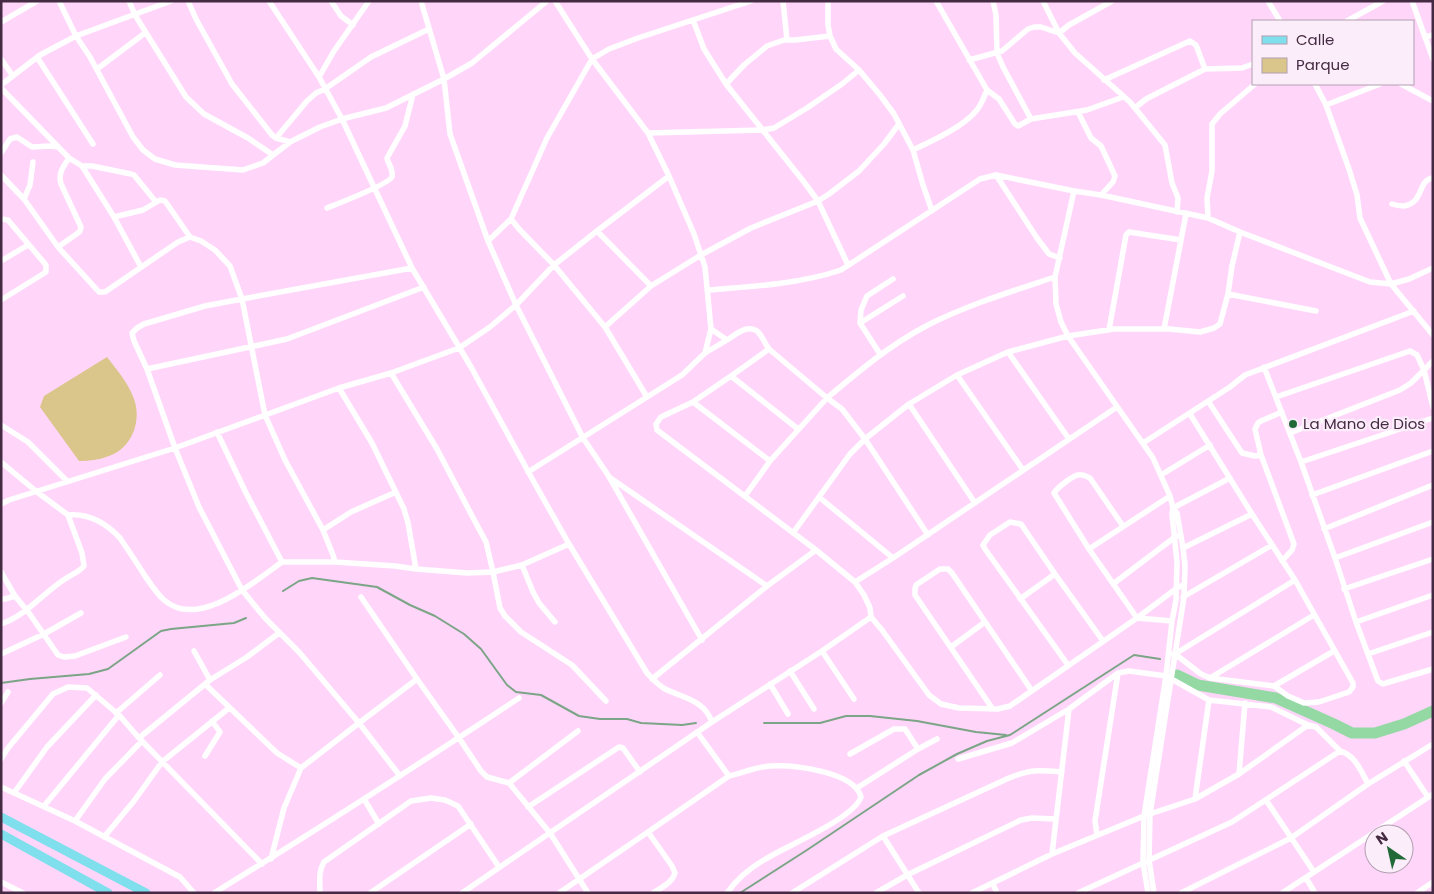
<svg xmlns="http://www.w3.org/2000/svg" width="1434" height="894" font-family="Poppins,sans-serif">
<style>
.green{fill:#dac58a}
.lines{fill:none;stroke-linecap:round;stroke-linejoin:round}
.stream{stroke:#7ca486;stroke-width:2}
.river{stroke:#94d9a3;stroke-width:11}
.minor{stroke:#fff;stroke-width:5.5}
.primary{stroke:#80dfed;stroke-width:9}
.poi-dot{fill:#216a38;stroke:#fbedf9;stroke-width:2}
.labels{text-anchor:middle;stroke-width:4.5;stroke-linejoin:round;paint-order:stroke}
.poi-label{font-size:15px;fill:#442a42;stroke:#fbedf9;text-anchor:start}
</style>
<rect width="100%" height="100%" fill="#ffd6fa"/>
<path class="green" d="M 107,357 C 117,370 129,384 134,399 C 142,421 132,448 109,456 C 99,460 89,461 79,461 L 40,407 L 44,396 Z"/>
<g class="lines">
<path class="stream" d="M 283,591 L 299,581 L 312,578 L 377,587 L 410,605 L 435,616 L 464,634 L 481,649 L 507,685 L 516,692 L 541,695 L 579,716 L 600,719 L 627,719 L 641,723 L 682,725 L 696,723
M 1,683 L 30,679 L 89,674 L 108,669 L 161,631 L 171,629 L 234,623 L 246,618
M 764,723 L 820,723 L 846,716 L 870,716 L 917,721 L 976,732 L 1006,735
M 740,893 L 807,850 L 919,775 L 957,754 L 987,741 L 1010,735 L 1134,655 L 1160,659"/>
<path class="river" d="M 1177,675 L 1198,685 L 1276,698 L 1334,724 L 1352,733 L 1375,733 L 1404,724 L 1433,711"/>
<path class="minor" d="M 59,1 L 76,36 L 90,57 L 133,137 L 143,150 L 155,159 L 175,165 L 243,170 L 263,163 L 290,142 L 320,127 L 342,119 L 386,108 L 444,79 L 472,63 L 547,1
M 129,1 L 135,15 L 186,97 L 204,114 L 248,138 L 273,155
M 188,1 L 196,19 L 232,84 L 272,135 L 276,138 L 290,142
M 269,1 L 319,77 L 342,119 L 412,268 L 471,367 L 535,484 L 569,544 L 647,673 C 652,678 658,685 665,689 C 684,698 704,700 712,722
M 331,1 L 341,16 L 353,25
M 421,1 L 444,79 L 450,134 L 488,241 L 516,305 L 583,438 L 608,475 L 702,640
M 555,1 L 592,59 L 648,133 L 669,176 L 694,234 L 705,267 L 711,329 L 705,353
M 783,1 L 787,40
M 828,1 L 828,25 L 830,36 L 836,49 L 859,70 L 880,95 L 894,114 L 913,150 L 923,185 L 932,211
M 993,1 L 996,15 L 997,53 L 1003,67 L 1031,119
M 1043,1 L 1059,33 L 1069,25 L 1112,1
M 1268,1 L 1280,21
M 1412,1 L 1433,59
M 693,20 L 704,49 L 726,84 L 804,182 L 818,201 L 848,265
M 1347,21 L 1383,1
M 1,22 L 37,1
M 1425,37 L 1433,35
M 37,57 L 93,144
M 1,59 L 13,76
M 969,60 L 1002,51 L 1028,29 L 1034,27 L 1041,27 L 1059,33 L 1075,53 L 1130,102 L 1165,145 L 1172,183 L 1178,198 L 1177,212
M 97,69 L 145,33
M 319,77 L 334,51 L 369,1
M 1104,80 L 1190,41 L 1196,45 L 1205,69
M 726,84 L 744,65 L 767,46 L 784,40 L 795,40 L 830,36
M 1315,84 L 1326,105 L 1380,84
M 1401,84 L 1433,101
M 1,85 L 40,55 L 76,36 L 171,1
M 1,88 L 69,158 L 82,166 L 92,166 L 131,174 L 134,175 L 156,202
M 987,90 L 999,99 L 1015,124 L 1018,126 L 1031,119 L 1087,110 L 1123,97
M 1326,105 L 1349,169 L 1357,195 L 1360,218 L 1391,284 L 1433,335
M 1135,108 L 1146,99 L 1205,69 L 1242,68 L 1253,64
M 1078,112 L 1091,138 L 1101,146 L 1115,176 L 1113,182 L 1101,195
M 648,133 L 762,130 L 774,128 L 807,108 L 842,84 L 859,70
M 276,138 L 307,101 L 316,93 L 325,89 L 371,57 L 429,29
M 913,150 C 932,141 963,127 976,111 C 981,106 984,97 987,90 L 936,1
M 1,153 L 10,139 L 17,137 L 32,147 L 50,146 L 58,147
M 82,166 L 114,217 L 141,267
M 1,175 L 24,199 L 58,247 L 99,292 L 105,292 L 178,242 L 190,237
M 996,175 L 1037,238 L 1049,254 L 1060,258
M 1074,191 L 1055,277 L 1056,304 L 1061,322 L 1068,336 L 1153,458 L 1170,496 L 1173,508 L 1177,513 L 1183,548 L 1185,565 L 1184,597 L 1150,814 L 1149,860 L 1154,893
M 24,199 L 30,185 L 33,162
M 1392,204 C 1395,205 1401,206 1404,206 C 1425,202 1417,180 1433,178
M 327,208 C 337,204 389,184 392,177 C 394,170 388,164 387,158 L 405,126 L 413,94
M 114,217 L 143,210 L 160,200 L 165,201 L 190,237 L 201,241 L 215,250 L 230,266 L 242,299 L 265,415 L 285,460 L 323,530 L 333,555 L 335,562 L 395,566 L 416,569
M 1208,218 L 1207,198 L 1212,171 L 1212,124 L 1220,114 L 1255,84
M 1,219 L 8,220 L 46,265 L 46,272 L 1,300
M 511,219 L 519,229 L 554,265 L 605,327 L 647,397
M 597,231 L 651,286
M 488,241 L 511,219 L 547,138 L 592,59 L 609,49 L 638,38 L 751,1
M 58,247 L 78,233 L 80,231 L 81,227 L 61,184 C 58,173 63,167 69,158
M 1,261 L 28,245
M 707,290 C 750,287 800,284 841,270 L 980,179 L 996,175 L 1074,191 L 1101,195 L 1208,218 L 1240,232 L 1370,282 L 1391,284 L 1409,279 L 1433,268
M 1228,294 L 1316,311
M 860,323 L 903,296
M 605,327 L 651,286 L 701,255 L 751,228 L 818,201 L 829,194 L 859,171 L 884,144 L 899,124
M 1164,329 L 1186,214
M 1109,330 L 1126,235 L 1129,232 L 1181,240
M 727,340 C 735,335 747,324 757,331 C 762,335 765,344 769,349 L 731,376 L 798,429
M 769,349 L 827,398 C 859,371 890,345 926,326 C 967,305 1013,291 1055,277
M 1008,352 L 1068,336 L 1114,329 L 1169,329 L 1200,332 L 1214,328 L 1220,324 L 1228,294 L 1232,266 L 1240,232
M 880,354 L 860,323 L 861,310 L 867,296 L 893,279
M 1264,367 L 1301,462 L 1335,558 L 1356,622 L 1378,681 L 1383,684 L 1386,683 L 1433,669
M 147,369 L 287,339 L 424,287
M 391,373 L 437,449 L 470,512 L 486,542 L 493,572 L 522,565 L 569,544
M 957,375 L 1008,352 L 1069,439
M 731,376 L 693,402 L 661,417 L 656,424 L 657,430 L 816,550 L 855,582 L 864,595 L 870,608 L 871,617 L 882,630 L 929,695 L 941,704 L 959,708 L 998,709 L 1010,706 L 1137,618 L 1177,588 L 1183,585
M 339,388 L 372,443 L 404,509 L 408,523 L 416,569 L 467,573 L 493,572 L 500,608 L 505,616 L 521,632 L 572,665 L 606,701
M 1276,397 L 1410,351 L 1417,355 L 1424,370 L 1433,407
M 1208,401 L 1242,453 L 1255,456 L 1261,455
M 693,402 L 770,461 L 827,398 L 842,409 L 865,439 L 909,404 L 975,503
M 909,404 L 957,375 L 1023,470
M 1282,412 L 1261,421 L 1258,423 L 1255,429 L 1261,455 L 1294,544 L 1292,550 L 1282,561
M 1,425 L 28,442 L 67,481
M 217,432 L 246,493 L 282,562 L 335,562
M 1290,433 L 1400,390 L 1411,383 L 1433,361
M 1143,443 L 1230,387 L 1245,375 L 1414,311
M 1,462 L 37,492 L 68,515 C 89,513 106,523 120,538 C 128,550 137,563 145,576 C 151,584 156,593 164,600 C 198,630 254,582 282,562
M 1301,462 L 1433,418
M 528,472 L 682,375 L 705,353 L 727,340 L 711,329
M 1161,475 L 1210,445
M 609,477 L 767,586
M 1312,495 L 1433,451
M 745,496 L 770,461
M 819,497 L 893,558
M 1,504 L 9,500 L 175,448 L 339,388 L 391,373 L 459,348 L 490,327 L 516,305 L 554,265 L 597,231 L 669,176
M 1173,508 L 1230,478
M 1123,526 L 1090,478 C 1086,476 1083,474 1078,475 C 1072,476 1057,488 1054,493 L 1089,549 L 1137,618
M 1324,529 L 1433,485
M 323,530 L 351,512 L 396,492
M 793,533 L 850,454 L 865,439 L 928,535
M 1183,548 L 1252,514
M 1089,549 L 1170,496
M 1335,558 L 1433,522
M 522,565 L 533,592 L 539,603 L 555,622
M 1,572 L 15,596 L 29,613 L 58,655 L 64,657 L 75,656 L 126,637
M 855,582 L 893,558 L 1117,407
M 1113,584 L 1175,537 L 1178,536
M 1344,589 L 1433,559
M 361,597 L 417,679 L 359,723 L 400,776
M 1183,597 L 1272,545
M 1,599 L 5,599 L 15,596
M 1020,599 L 1055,574
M 1137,618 L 1172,621
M 1356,622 L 1433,595
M 1,624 C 27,615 43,593 65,579 C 72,574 78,573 84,566 L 82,553 L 68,515
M 951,647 L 985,622
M 194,651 L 210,680
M 822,651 L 854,699
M 1,654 L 44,634 L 81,613
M 1169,654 L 1175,654 L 1201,674 L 1210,678 L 1274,686 L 1288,696 L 1304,703 L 1319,702 L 1349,692 L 1353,687 L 1353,683 L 1295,580 L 1252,514 L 1190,414
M 1175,654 L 1295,580
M 1368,654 L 1433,632
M 1068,665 L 985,549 L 983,545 L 990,535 L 1010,522 L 1021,524 L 1055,574 L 1103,641
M 790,671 L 814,709
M 1210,678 L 1314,615
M 417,679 L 459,738 L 481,771 L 487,777 L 509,783 L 550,833 L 588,893
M 652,679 L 767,586 L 816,550
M 205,684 L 277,753 L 301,768 L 284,808 L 271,859
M 770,684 L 788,714
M 1274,686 L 1334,651
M 1,703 L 8,692
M 992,708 L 915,595 L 915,589 L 916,585 L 940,569 L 948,569 L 952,573 L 1032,691
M 116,713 L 160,675
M 139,738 L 210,680 L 247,657 L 279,633
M 850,754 L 894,729 L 905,729 L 918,749
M 205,756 L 220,732 L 212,721
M 1,759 L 8,748 L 53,694 L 68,687 L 87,688 L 119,715 L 139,738 L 262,864
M 958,759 L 1012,743 L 1069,709 L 1118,673 L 1129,671 L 1166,676 L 1209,700 L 1271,707 L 1308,725 L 1316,727 L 1340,751
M 1404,761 L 1428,797
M 301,768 L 359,723 L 299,652 L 265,618 L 242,590 L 199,507 L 175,448 L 147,369 L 134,341 L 132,333 L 137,328 L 144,324 L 205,306 L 242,299 L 412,268
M 1239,774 L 1245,703
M 509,783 L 578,731
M 1,787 L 75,821 L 180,877 L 194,893
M 857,788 L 918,749 L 937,739
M 14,793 L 47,747 L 96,695
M 364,799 L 379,824
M 1195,799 L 1209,700
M 1266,800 L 1314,872
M 44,806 L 119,715
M 528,807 L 619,747 L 623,748 L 640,772
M 75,821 L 105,779 L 142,741
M 1097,835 L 1095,821 L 1118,673
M 883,836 L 919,893
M 104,837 L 134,801 L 162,762 L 229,708
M 1052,854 L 1069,709
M 1306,878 L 1315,893
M 1,882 L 23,893
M 993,884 L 997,893
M 214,893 C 317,830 419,764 519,698
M 320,893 C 320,882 318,872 324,862 L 411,801 L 431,798 L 445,800 L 458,806 L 499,867
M 370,893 L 471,824
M 462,893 L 712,722 L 822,651 L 871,617
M 559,893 L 648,832
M 653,893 C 662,887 672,883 675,873 L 672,866 L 648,832 L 729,776 L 697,732
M 727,893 C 738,877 754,865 771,856 C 791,844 854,818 861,797 C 854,771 793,765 770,766 C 756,767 742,773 729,776
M 792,893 L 883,836 L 1009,778 C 1031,769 1038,770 1062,772
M 876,893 L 907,875 L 1021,820 L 1032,818 L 1055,819
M 972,893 L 1052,854 L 1144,816 L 1195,799 L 1239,774 L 1308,725
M 1078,893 L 1232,822 L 1340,751 C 1355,755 1361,771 1368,784
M 1148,893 L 1143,862 L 1144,816 L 1166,676 L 1172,621 L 1176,600 L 1177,562 L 1172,514 L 1173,508
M 1181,893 L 1291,838 L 1368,784 L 1433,744
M 1282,893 L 1433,794
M 1417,893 L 1433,882"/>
<path class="primary" d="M 1,817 L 146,893
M 1,834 L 108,893"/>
</g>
<circle class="poi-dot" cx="1293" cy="424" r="5"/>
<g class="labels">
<g class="poi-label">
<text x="1303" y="429">La Mano de Dios</text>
</g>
</g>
<rect width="1434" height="894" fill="none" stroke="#442a42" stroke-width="5"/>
<rect x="1252" y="20" width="162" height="65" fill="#fbedf9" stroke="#b29fb0"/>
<rect x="1262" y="36" width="25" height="8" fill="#80dfed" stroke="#b29fb0"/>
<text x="1296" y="45" font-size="15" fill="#442a42">Calle</text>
<rect x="1262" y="58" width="25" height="15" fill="#dac58a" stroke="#b29fb0"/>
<text x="1296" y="70" font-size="15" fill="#442a42">Parque</text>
<g transform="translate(1389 849) rotate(326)"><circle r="24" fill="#fbedf9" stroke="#b29fb0"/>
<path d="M0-4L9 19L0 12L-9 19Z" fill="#216a38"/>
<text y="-8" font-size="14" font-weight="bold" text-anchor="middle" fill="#442a42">N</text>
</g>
</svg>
